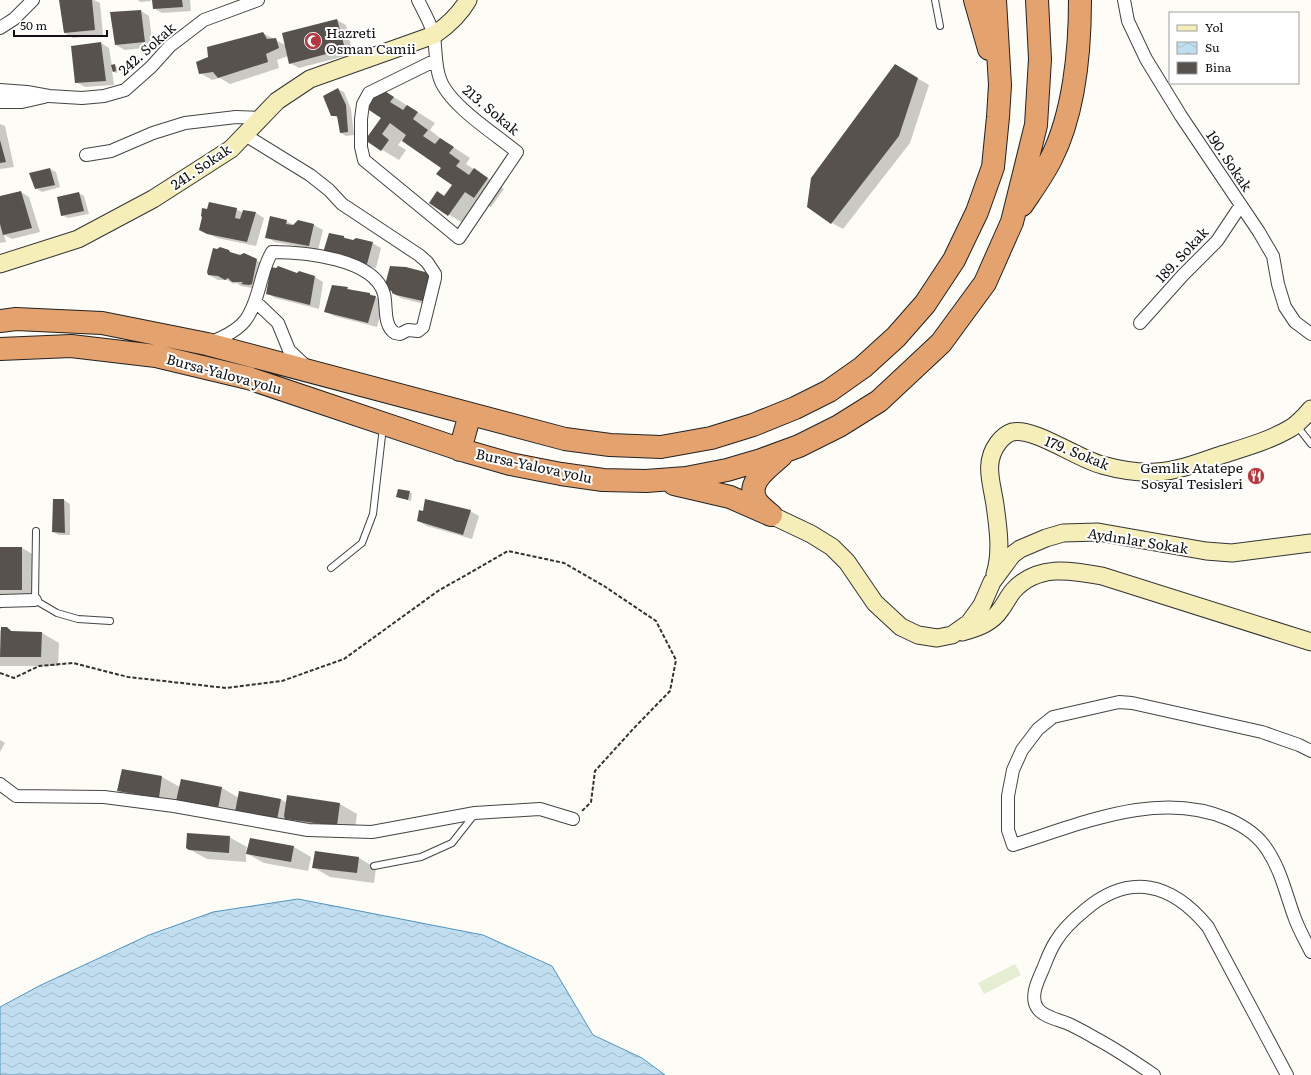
<svg xmlns="http://www.w3.org/2000/svg" width="1311" height="1075" font-family="Literata,serif">
<style>
.pitch{fill:#e5eed3}
.water{fill:url(#water-waves);stroke:#5094be}
.shadow{fill:#0003}
.building{fill:#58524e}
.lines{fill:none;stroke-linecap:round;stroke-linejoin:round}
.lane-casing{stroke:#444;stroke-width:8}
.street-casing{stroke:#444;stroke-width:14}
.secondary-casing{stroke:#333;stroke-width:19}
.highway-casing{stroke:#222;stroke-width:24}
.path{stroke:#333;stroke-width:2;stroke-dasharray:4 2;stroke-linecap:butt}
.lane{stroke:#fff;stroke-width:6}
.street{stroke:#fff;stroke-width:12}
.secondary{stroke:#f6eeb9;stroke-width:17}
.highway{stroke:#e3a26e;stroke-width:22}
.labels{text-anchor:middle;stroke-width:4;stroke-linejoin:round;paint-order:stroke}
.poi-label{font-size:14px;fill:#111;stroke:#fff;text-anchor:start}
.street-label{font-size:14px;fill:#111;stroke:#fff}
</style>
<defs>
<pattern id="water-waves" width="16" height="10" patternUnits="userSpaceOnUse"><rect width="16" height="10" fill="#c0def0"/><path d="M0 5q4-4 8 0t8 0" fill="none" stroke="#a4bdcd"/></pattern>
</defs>
<rect width="100%" height="100%" fill="#fefcf6"/>
<path class="pitch" d="M 1015,964 L 1021,975 L 984,994 L 978,983 Z"/>
<path class="water" d="M 298,899 L 483,935 L 552,966 L 593,1035 L 642,1058 L 665,1075 L 0,1075 L 0,1007 L 41,985 L 149,935 L 213,912 Z"/>
<path class="shadow" d="M 69,0 L 94,0 L 100,3 L 103,35 L 73,38 L 65,33 Z
M 138,0 L 151,0 L 151,1 L 140,2 Z
M 153,0 L 190,0 L 191,11 L 162,13 L 154,8 Z
M 141,11 L 149,16 L 153,47 L 125,50 L 116,45 Z
M 337,20 L 346,25 L 353,54 L 299,68 L 290,63 L 288,56 L 277,60 L 279,68 L 230,84 L 220,78 L 212,80 L 200,73 L 263,33 L 285,45 Z
M 101,43 L 109,48 L 112,66 L 114,65 L 117,67 L 118,72 L 116,73 L 112,71 L 114,85 L 85,87 L 76,82 Z
M 895,65 L 929,85 L 910,143 L 843,229 L 832,223 Z
M 338,89 L 344,92 L 351,109 L 354,135 L 346,136 L 341,133 L 338,118 L 332,115 Z
M 381,89 L 435,123 L 430,130 L 444,141 L 470,158 L 466,164 L 504,189 L 491,207 L 482,202 L 466,225 L 430,203 L 437,192 L 445,196 L 454,185 L 442,167 L 402,140 L 398,145 L 406,150 L 399,160 L 366,140 L 382,117 Z
M 0,124 L 5,126 L 14,167 L 0,169 Z
M 50,169 L 56,172 L 60,187 L 42,192 L 36,188 Z
M 21,192 L 29,197 L 40,232 L 12,239 L 4,235 L 6,242 L 0,243 L 0,197 Z
M 79,193 L 84,196 L 89,214 L 68,218 L 62,215 Z
M 236,209 L 243,213 L 256,213 L 264,218 L 256,246 L 217,238 L 209,234 L 204,217 Z
M 286,221 L 294,225 L 298,221 L 314,225 L 323,230 L 318,250 L 275,242 L 266,237 Z
M 344,237 L 350,240 L 372,243 L 381,248 L 376,268 L 332,260 Z
M 228,251 L 235,255 L 240,256 L 244,254 L 266,265 L 258,289 L 241,286 L 236,283 L 234,284 L 227,280 L 218,280 L 209,275 Z
M 297,274 L 315,277 L 323,282 L 319,309 L 275,298 L 267,293 Z
M 434,278 L 441,283 L 435,307 L 401,298 L 386,288 Z
M 347,288 L 353,291 L 370,294 L 384,302 L 377,327 L 334,316 L 325,311 Z
M 398,490 L 412,493 L 411,501 L 397,497 Z
M 54,500 L 64,500 L 70,504 L 70,535 L 59,535 L 53,532 Z
M 470,511 L 479,516 L 472,539 L 427,526 L 418,521 Z
M 0,548 L 22,548 L 39,558 L 39,599 L 4,599 L 1,609 L 0,609 Z
M 2,628 L 7,628 L 13,632 L 42,633 L 59,643 L 58,666 L 0,666 L 0,631 Z
M 0,740 L 5,743 L 0,752 Z
M 122,770 L 162,777 L 180,787 L 181,780 L 222,788 L 239,798 L 280,799 L 287,803 L 288,796 L 340,804 L 357,814 L 354,836 L 135,800 L 118,790 Z
M 229,837 L 247,847 L 246,852 L 251,839 L 294,847 L 311,857 L 308,871 L 264,863 L 246,853 L 246,862 L 207,859 L 187,848 Z
M 359,858 L 376,868 L 374,883 L 330,877 L 313,867 Z"/>
<path class="building" d="M 59,0 L 92,0 L 95,30 L 64,33 Z
M 152,0 L 182,0 L 183,7 L 153,9 Z
M 141,10 L 145,42 L 115,45 L 110,12 Z
M 337,19 L 345,49 L 289,64 L 282,33 Z
M 263,32 L 267,39 L 276,38 L 279,48 L 266,54 L 268,62 L 218,78 L 213,72 L 199,74 L 196,62 L 208,57 L 207,47 Z
M 101,42 L 106,81 L 75,83 L 71,46 Z
M 115,64 L 116,71 L 113,72 L 111,65 Z
M 895,64 L 918,78 L 899,136 L 831,224 L 807,207 L 811,178 Z
M 338,88 L 346,105 L 348,132 L 340,133 L 337,116 L 331,116 L 323,96 Z
M 380,88 L 394,97 L 390,102 L 403,110 L 407,105 L 418,112 L 413,119 L 428,130 L 423,136 L 435,144 L 440,138 L 454,147 L 449,153 L 460,161 L 456,166 L 469,175 L 474,168 L 488,178 L 474,198 L 465,192 L 448,216 L 429,203 L 437,191 L 444,196 L 452,185 L 436,174 L 441,168 L 402,141 L 406,135 L 390,123 L 382,134 L 389,140 L 381,151 L 365,140 L 381,118 L 366,108 Z
M 0,140 L 6,162 L 0,163 Z
M 50,168 L 55,185 L 35,189 L 29,173 Z
M 21,191 L 32,228 L 3,235 L 0,224 L 0,196 Z
M 79,192 L 84,211 L 61,216 L 57,197 Z
M 209,202 L 237,208 L 235,218 L 240,219 L 243,210 L 256,212 L 247,242 L 207,234 L 199,230 L 202,217 L 201,216 L 202,208 L 207,209 Z
M 270,216 L 287,220 L 286,224 L 293,225 L 298,220 L 314,224 L 309,246 L 265,238 Z
M 329,233 L 344,236 L 344,238 L 349,239 L 353,240 L 356,238 L 373,242 L 367,264 L 322,256 Z
M 220,247 L 229,250 L 230,252 L 240,255 L 244,253 L 257,259 L 252,284 L 249,285 L 241,284 L 243,282 L 232,282 L 228,278 L 225,280 L 218,276 L 208,275 L 207,272 L 213,248 L 217,249 Z
M 278,266 L 297,273 L 299,271 L 315,276 L 310,305 L 266,294 L 271,267 L 276,268 Z
M 390,266 L 406,267 L 425,272 L 433,277 L 427,302 L 396,295 L 392,293 L 392,291 L 384,289 Z
M 332,285 L 348,287 L 347,289 L 370,293 L 370,295 L 376,296 L 368,323 L 324,312 Z
M 398,489 L 410,491 L 408,500 L 396,497 Z
M 53,499 L 64,499 L 65,533 L 52,532 Z
M 425,499 L 471,510 L 463,535 L 417,521 L 419,510 L 423,511 Z
M 0,547 L 22,547 L 22,590 L 0,590 Z
M 1,627 L 7,627 L 11,631 L 42,632 L 41,657 L 0,657 Z
M 122,769 L 162,776 L 159,798 L 117,791 Z
M 181,779 L 222,787 L 218,809 L 176,801 Z
M 239,791 L 281,799 L 277,820 L 235,812 Z
M 287,795 L 340,803 L 337,826 L 285,819 L 284,816 Z
M 187,833 L 230,836 L 229,853 L 189,850 L 186,848 Z
M 250,838 L 294,846 L 291,862 L 246,854 Z
M 315,851 L 359,857 L 357,873 L 312,868 Z"/>
<g class="lines">
<defs>
<path id="lane" d="M 935,0 L 940,26
M 1297,426 L 1311,444
M 36,531 L 35,600 L 57,613 L 78,619 L 110,621
M 331,568 L 362,543 L 373,514 L 383,427
M 374,866 L 421,857 L 452,843 L 474,815"/>
<path id="street" d="M 418,0 C 423,10 432,26 434,36 C 436,50 435,66 440,79 C 449,105 495,134 517,152 L 459,238 L 364,160 L 361,147 L 361,119 L 363,104 L 369,93 L 436,60
M 1124,0 L 1128,21 L 1146,59 L 1181,116 L 1259,232 L 1273,256 L 1278,284 L 1285,307 L 1295,322 L 1311,334
M 0,28 L 14,19 L 33,0
M 0,90 L 27,92 L 49,96 L 82,98 L 104,96 L 125,90 L 151,67 L 170,46 L 204,20 L 258,0
M 0,102 L 22,102 L 44,97
M 86,155 L 111,151 L 153,133 L 185,123 L 236,117 L 261,118
M 256,302 L 278,323 L 289,350 L 307,367
M 1140,323 L 1183,275 L 1217,241 L 1241,205
M 209,343 C 245,329 251,319 261,281 C 264,271 266,262 272,252 C 303,252 374,258 384,294 C 387,306 383,326 395,333 L 400,334 L 408,330 L 418,331 L 423,327 L 435,278 L 435,274 L 427,262 L 419,255 L 342,204 L 329,190 L 310,175 L 245,135
M 0,601 L 35,600
M 1311,751 L 1299,745 L 1262,732 L 1132,703 L 1119,702 L 1053,717 L 1038,729 L 1022,750 L 1013,770 L 1008,796 L 1008,830 L 1013,845 C 1081,824 1159,789 1228,819 C 1244,826 1259,836 1268,851 C 1281,871 1286,894 1294,916 C 1298,928 1305,940 1311,952
M 0,784 L 16,796 L 104,797 L 174,806 L 308,830 L 372,832 L 475,813 L 540,809 L 573,819
M 1154,1075 C 1135,1062 1116,1049 1095,1038 C 1087,1033 1079,1029 1071,1025 C 1061,1020 1045,1018 1038,1009 C 1029,998 1038,980 1043,969 C 1047,959 1050,950 1056,941 C 1063,929 1074,919 1085,910 C 1130,872 1172,883 1208,927 L 1287,1075"/>
<path id="secondary" d="M 0,264 L 78,239 L 153,199 L 231,149 L 277,101 L 310,79 L 434,35 C 447,26 460,14 468,0
M 771,515 L 811,534 L 832,547 L 847,562 L 875,603 L 901,627 L 918,635 L 937,638 L 952,635 L 969,623 L 982,605 L 992,582 L 1012,555 L 1020,549 L 1046,538 L 1063,533 L 1098,532 L 1206,551 L 1232,553 L 1311,543
M 995,574 C 1002,552 998,527 995,505 C 992,483 983,463 998,443 C 1001,439 1006,434 1012,432 C 1034,427 1078,459 1102,465 C 1120,470 1138,473 1156,472 C 1177,471 1198,463 1218,456 C 1243,448 1269,441 1291,428 C 1299,423 1305,416 1311,409
M 962,632 C 977,628 992,623 1001,609 C 1005,604 1008,597 1013,591 C 1037,564 1070,570 1102,576 L 1311,642"/>
<path id="highway" d="M 975,0 L 989,49
M 1022,205 C 1032,190 1043,175 1051,159 C 1074,114 1080,50 1080,0
M 0,321 L 16,319 L 102,323 L 207,344 L 565,439 L 610,445 L 661,447 L 711,438 L 753,425 L 795,408 L 829,391 L 863,367 L 896,337 L 925,304 L 954,260 L 977,212 L 993,167 L 998,117 L 1000,85 L 995,0
M 0,349 L 71,346 L 156,356 L 248,378 L 465,451 L 510,464 L 561,474 L 603,480 L 646,481 L 686,478 L 727,470 L 761,460 L 799,446 L 839,426 L 879,401 L 941,343 L 985,283 L 1012,222 L 1036,125 L 1040,59 L 1037,0
M 460,450 L 470,414
M 674,484 L 730,497 L 771,515 C 766,511 761,507 757,502 C 744,483 769,467 781,456"/>
</defs>
<use href="#lane" class="lane-casing"/>
<use href="#street" class="street-casing"/>
<use href="#secondary" class="secondary-casing"/>
<use href="#highway" class="highway-casing"/>
<path class="path" d="M 0,673 L 14,678 L 39,666 L 73,663 L 128,677 L 226,688 L 282,681 L 344,659 L 438,591 L 508,551 L 564,563 L 604,586 L 656,621 L 676,660 L 670,691 L 634,728 L 595,771 L 591,802 L 582,811"/>
<use href="#lane" class="lane"/>
<use href="#street" class="street"/>
<use href="#secondary" class="secondary"/>
<use href="#highway" class="highway"/>
</g>
<defs>
<symbol id="mosque-disc" viewBox="-11 -11 22 22"><circle r="9.5" fill="#b13940" stroke="#fff"/><path d="M3.5-4.9A6 6 0 1 0 3.5 4.9A5 5 0 1 1 3.5-4.9Z" fill="#fff"/></symbol>
<symbol id="restaurant-disc" viewBox="-11 -11 22 22"><circle r="9.5" fill="#b13940" stroke="#fff"/><path d="M-5-6h1v4h1v-4h1v4h1v-4h1v5L-1.5 .5V6h-2V.5L-5-1ZM5-6V6H3V1.5H1.5Q1.5-4 5-6Z" fill="#fff"/></symbol>
</defs>
<g fill-rule="evenodd">
<use href="#mosque-disc" x="303" y="31" width="20" height="20"/>
<use href="#restaurant-disc" x="1246" y="466" width="20" height="20"/>
</g>
<g class="labels">
<g class="poi-label">
<text x="326" y="38">Hazreti<tspan x="326" dy="16">Osman Camii</tspan></text>
<text x="1243" y="473" text-anchor="end">Gemlik Atatepe<tspan x="1243" dy="16">Sosyal Tesisleri</tspan></text>
</g>
<g class="street-label">
<text transform="translate(147 49) rotate(-42)" y="5">242. Sokak</text>
<text transform="translate(491 110) rotate(40)" y="5">213. Sokak</text>
<text transform="translate(1229 161) rotate(56)" y="5">190. Sokak</text>
<text transform="translate(201 167) rotate(-34)" y="5">241. Sokak</text>
<text transform="translate(1182 255) rotate(-47)" y="5">189. Sokak</text>
<text transform="translate(224 374) rotate(15)" y="5">Bursa-Yalova yolu</text>
<text transform="translate(1077 453) rotate(22)" y="5">179. Sokak</text>
<text transform="translate(534 466) rotate(12)" y="5">Bursa-Yalova yolu</text>
<text transform="translate(1138 541) rotate(9)" y="5">Aydınlar Sokak</text>
</g>
</g>
<rect x="1169" y="12" width="130" height="72" fill="#ffffff" stroke="#a0a0a0"/>
<rect x="1177" y="25" width="20" height="6" fill="#f6eeb9" stroke="#a0a0a0"/>
<text x="1205" y="32" font-size="12" fill="#111111">Yol</text>
<rect x="1177" y="42" width="20" height="12" fill="url(#water-waves)" stroke="#a0a0a0"/>
<text x="1205" y="52" font-size="12" fill="#111111">Su</text>
<rect x="1177" y="62" width="20" height="12" fill="#58524e" stroke="#a0a0a0"/>
<text x="1205" y="72" font-size="12" fill="#111111">Bina</text>
<path d="M14 30v6h93v-6" fill="none" stroke="#111111" stroke-width="2"/>
<text x="20" y="30" font-size="12" fill="#111111" stroke="#ffffff" stroke-width="3" paint-order="stroke">50 m</text>
</svg>
